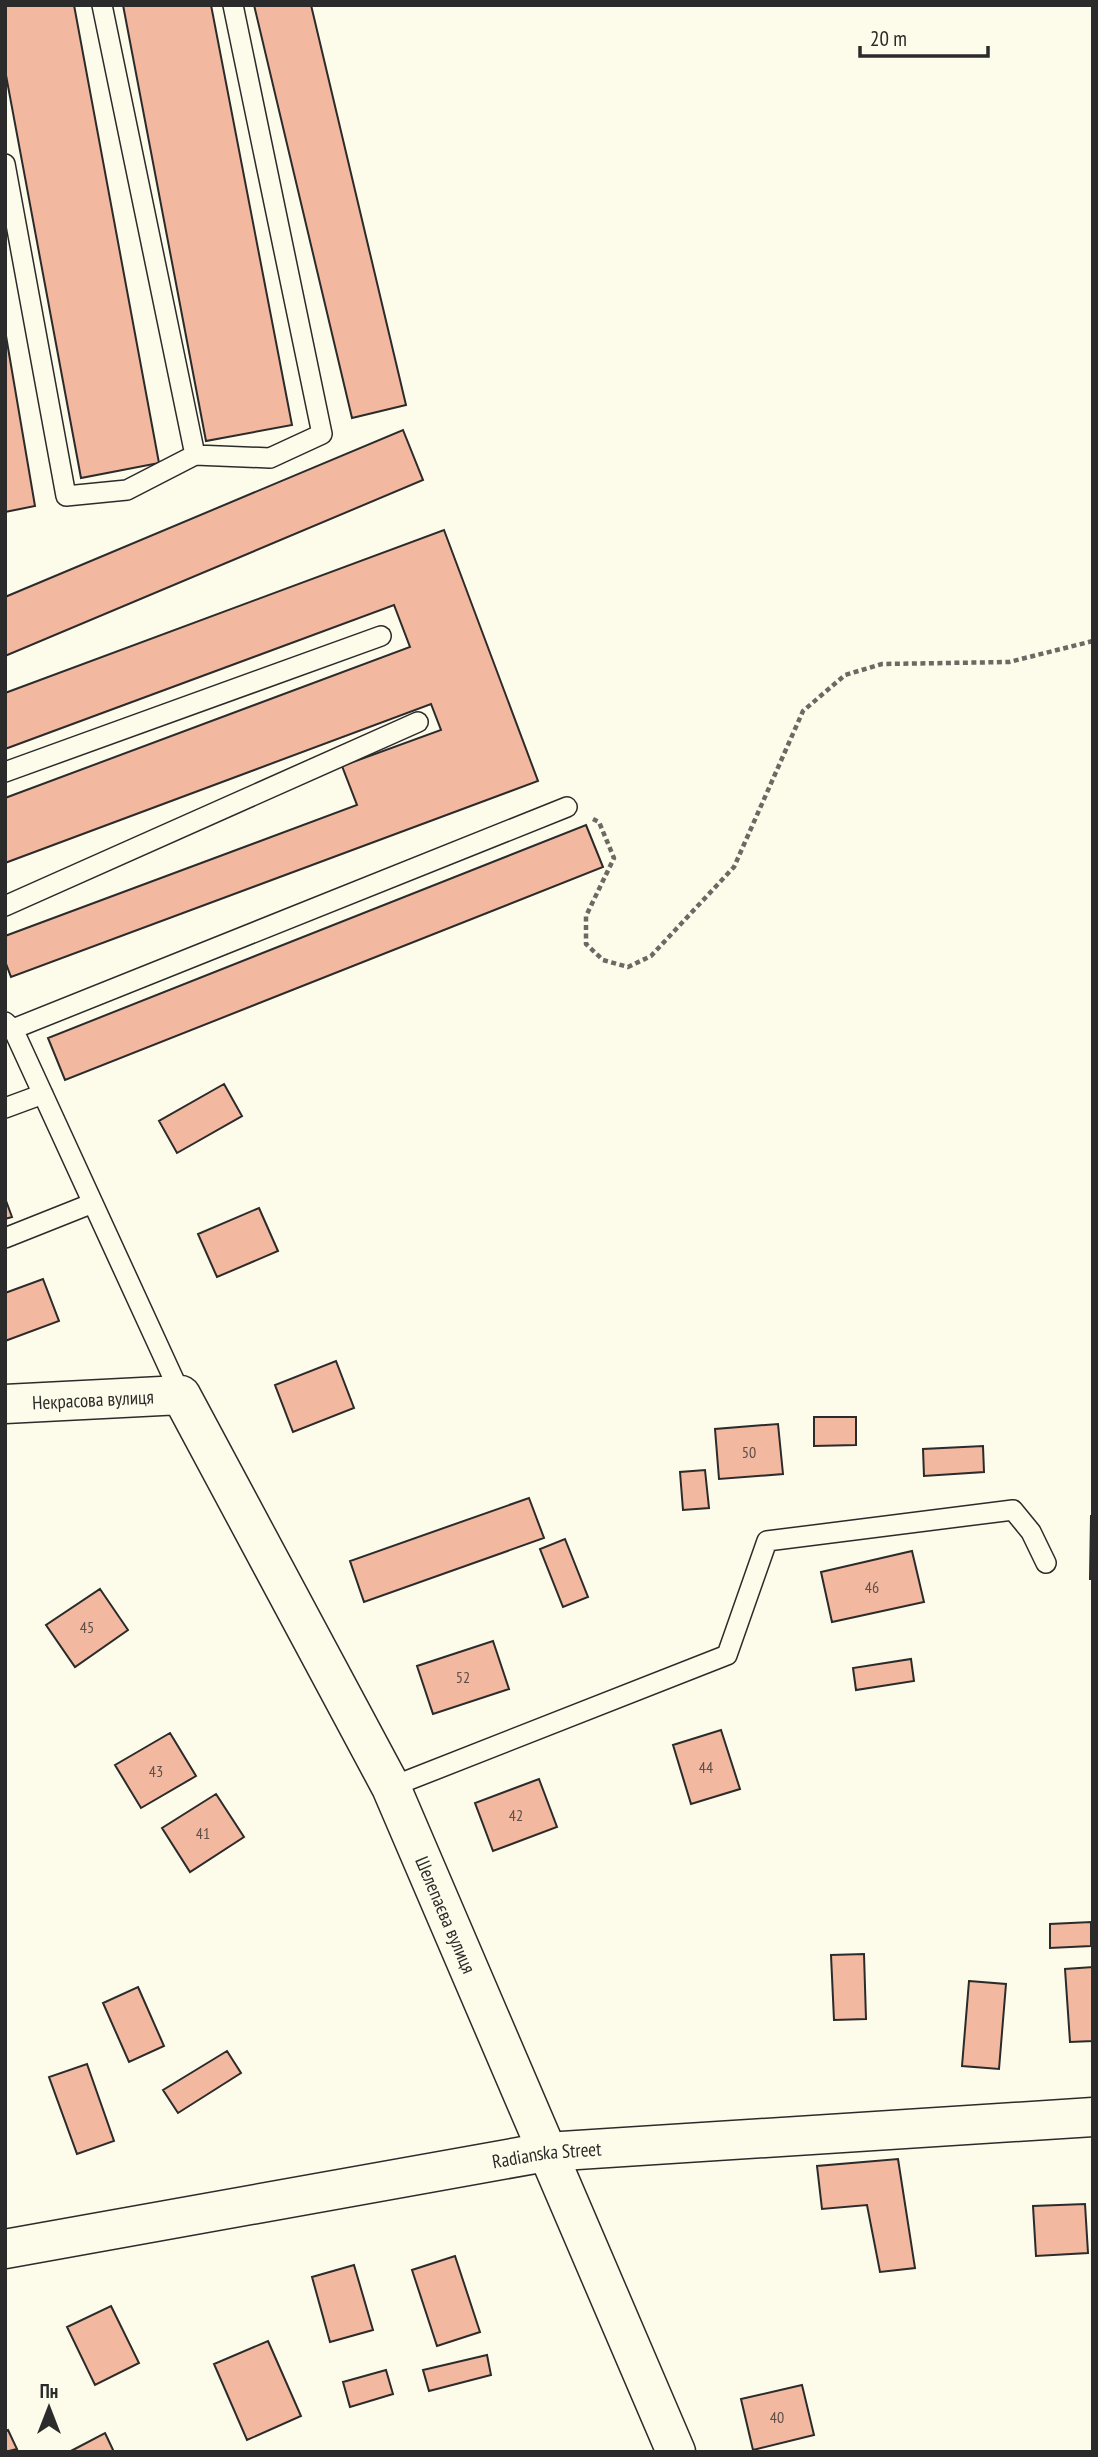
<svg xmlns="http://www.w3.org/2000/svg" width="1098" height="2457" font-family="'PT Sans Narrow',sans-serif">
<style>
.building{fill:#f2b8a0;stroke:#2b2b2b;stroke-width:2}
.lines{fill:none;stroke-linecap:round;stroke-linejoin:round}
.service-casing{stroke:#2b2b2b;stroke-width:22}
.minor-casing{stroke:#2b2b2b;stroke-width:41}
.path{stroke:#6a6964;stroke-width:4.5;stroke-dasharray:5 3.5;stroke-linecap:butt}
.service{stroke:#fdfbea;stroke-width:19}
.minor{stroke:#fdfbea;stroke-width:38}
.labels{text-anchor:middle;stroke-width:5;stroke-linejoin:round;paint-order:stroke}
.number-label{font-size:16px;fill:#5d4e48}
.street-label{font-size:19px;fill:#2b2b2b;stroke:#fdfbea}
</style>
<rect width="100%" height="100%" fill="#fdfbea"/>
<path class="building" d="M 5,5 L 74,5 L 159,463 L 81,478 L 5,70 Z
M 123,5 L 211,5 L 292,425 L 206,441 Z
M 254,5 L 311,5 L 406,405 L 352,418 Z
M 5,330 L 35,506 L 5,512 Z
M 403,430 L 423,480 L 5,656 L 5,597 Z
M 444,530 L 538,781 L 11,977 L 5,961 L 5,936 L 357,805 L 342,766 L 441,730 L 431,704 L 5,863 L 5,798 L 410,647 L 394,605 L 5,749 L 5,693 Z
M 586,825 L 603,867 L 65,1080 L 48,1038 Z
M 224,1084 L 242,1116 L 177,1153 L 159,1121 Z
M 5,1198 L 12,1217 L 5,1219 Z
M 259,1208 L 278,1251 L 217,1277 L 198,1234 Z
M 43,1279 L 59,1321 L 5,1341 L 5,1293 Z
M 336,1361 L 354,1408 L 293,1432 L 275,1385 Z
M 814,1417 L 856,1417 L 856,1445 L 814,1446 Z
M 778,1424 L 783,1474 L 719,1479 L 715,1429 Z
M 983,1446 L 984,1472 L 924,1476 L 923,1449 Z
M 705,1470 L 709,1508 L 683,1510 L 680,1472 Z
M 529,1498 L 544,1538 L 364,1602 L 350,1561 Z
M 1091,1516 L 1093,1516 L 1093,1579 L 1090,1579 Z
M 565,1539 L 588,1597 L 563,1607 L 540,1549 Z
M 912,1551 L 924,1602 L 832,1622 L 821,1572 Z
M 100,1589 L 128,1630 L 75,1667 L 46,1625 Z
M 493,1641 L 509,1689 L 433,1714 L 417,1666 Z
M 911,1659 L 914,1681 L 856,1690 L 853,1668 Z
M 721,1730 L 740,1789 L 691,1804 L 673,1745 Z
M 170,1733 L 196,1776 L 141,1808 L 115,1765 Z
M 539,1779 L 557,1827 L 493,1851 L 475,1803 Z
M 216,1794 L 244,1837 L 190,1872 L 162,1828 Z
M 1091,1922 L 1091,1946 L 1050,1948 L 1050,1924 Z
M 864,1954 L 866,2019 L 834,2020 L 831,1955 Z
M 1093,1967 L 1093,2041 L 1070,2042 L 1065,1969 Z
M 969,1981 L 1006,1984 L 999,2069 L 962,2066 Z
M 138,1987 L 164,2046 L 129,2062 L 103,2003 Z
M 227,2051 L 241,2073 L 178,2113 L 163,2090 Z
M 87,2064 L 114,2141 L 77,2154 L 49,2077 Z
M 898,2159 L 915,2268 L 880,2272 L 867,2205 L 822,2209 L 817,2166 Z
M 1085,2204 L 1088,2253 L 1036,2256 L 1033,2206 Z
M 455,2256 L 480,2332 L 437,2346 L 412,2270 Z
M 354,2265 L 373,2330 L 330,2342 L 312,2277 Z
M 111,2306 L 139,2363 L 95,2385 L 67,2327 Z
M 268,2341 L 301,2416 L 247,2440 L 214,2364 Z
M 487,2355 L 491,2375 L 429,2391 L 423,2370 Z
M 386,2370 L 393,2394 L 350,2407 L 343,2382 Z
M 802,2385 L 814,2435 L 753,2450 L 741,2399 Z
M 8,2430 L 17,2449 L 5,2452 L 5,2431 Z
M 105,2433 L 114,2452 L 69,2452 Z"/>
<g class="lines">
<defs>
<path id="service" d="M 102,5 L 195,455
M 5,164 L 66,496 L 127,490 L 195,455 L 270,458 L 322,434 L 233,5
M 5,772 L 381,636
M 5,906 L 418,722
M 5,1022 L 13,1029 L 181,1395
M 13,1029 L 567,807
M 5,1108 L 43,1094
M 5,1238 L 93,1203
M 391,1787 L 727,1655 L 767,1541 L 1013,1510 L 1031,1532 L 1046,1563"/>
<g id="minor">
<path id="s1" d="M 5,1404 L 181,1395 L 391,1787 L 676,2452"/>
<path id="s2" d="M 5,2249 L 546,2152 L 1093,2117"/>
</g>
</defs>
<use href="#service" class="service-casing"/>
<use href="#minor" class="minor-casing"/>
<path class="path" d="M 593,819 L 599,822 L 614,858 L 586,916 L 586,944 L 603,960 L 628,967 L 651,956 L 734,867 L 803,711 L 845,675 L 882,664 L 1009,662 L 1093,641"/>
<use href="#service" class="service"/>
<use href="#minor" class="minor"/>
</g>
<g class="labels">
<g class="number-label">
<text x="749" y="1458">50</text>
<text x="872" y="1593">46</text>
<text x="87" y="1633">45</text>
<text x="463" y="1683">52</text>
<text x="706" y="1773">44</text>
<text x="156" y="1777">43</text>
<text x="516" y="1821">42</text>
<text x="203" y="1839">41</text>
<text x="777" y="2423">40</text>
</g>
<g class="street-label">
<text dy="7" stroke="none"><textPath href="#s1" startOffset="88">Некрасова вулиця</textPath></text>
<text dy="7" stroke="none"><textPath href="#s1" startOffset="760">Шелепаєва вулиця</textPath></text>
<text dy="7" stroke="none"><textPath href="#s2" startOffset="550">Radianska Street</textPath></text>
</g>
</g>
<rect width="1098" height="2457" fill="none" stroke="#2b2b2b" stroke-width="14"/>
<g transform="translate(49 2408)" stroke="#fdfbea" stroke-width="5" paint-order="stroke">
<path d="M0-5L12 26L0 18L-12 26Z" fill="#2b2b2b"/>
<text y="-10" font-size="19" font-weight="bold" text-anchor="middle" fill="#2b2b2b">Пн</text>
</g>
<path d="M860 46v10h128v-10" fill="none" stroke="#2b2b2b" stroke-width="3.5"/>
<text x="870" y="46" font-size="21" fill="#2b2b2b" stroke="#fdfbea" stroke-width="5" paint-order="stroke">20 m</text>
</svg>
